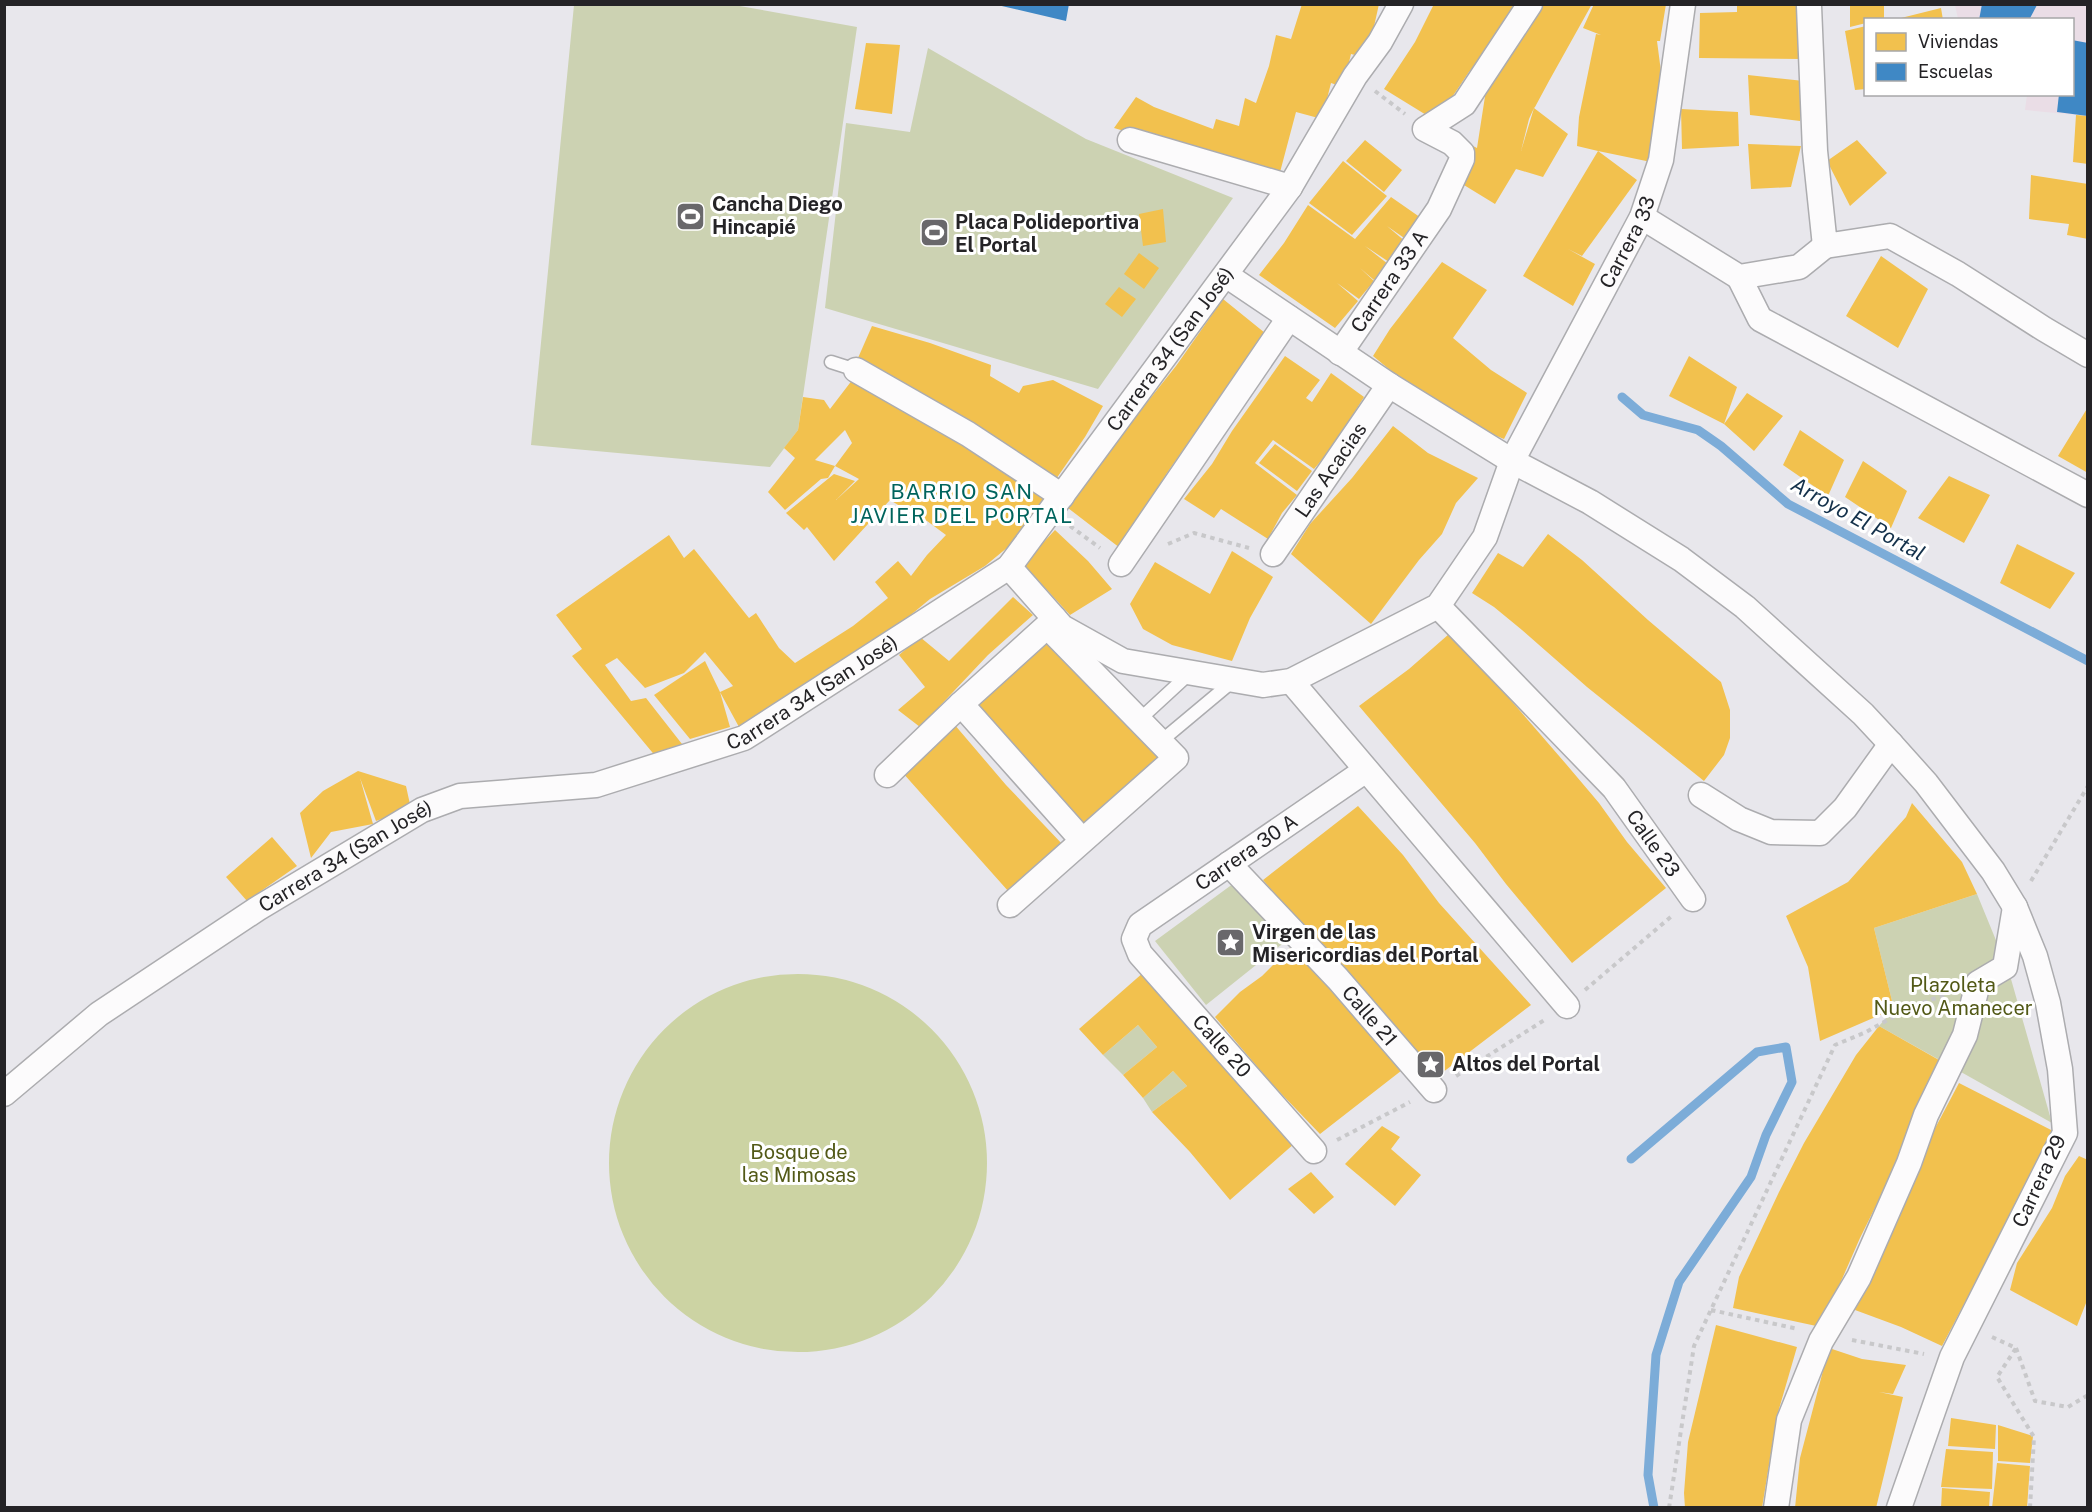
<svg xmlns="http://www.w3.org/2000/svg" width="2092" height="1512" font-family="'Public Sans',sans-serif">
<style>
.education{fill:#eadde6}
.green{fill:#ccd2b2}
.forest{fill:#ccd3a3}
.homes{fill:#f2c14e}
.schools{fill:#3f88c5}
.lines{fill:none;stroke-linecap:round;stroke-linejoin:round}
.stream{stroke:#7cacd8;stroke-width:9}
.lane-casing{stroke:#acacaf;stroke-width:15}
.street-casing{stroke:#acacaf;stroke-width:27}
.path{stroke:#c8c8ca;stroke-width:4;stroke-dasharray:4.5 4.5;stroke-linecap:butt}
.lane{stroke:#fcfbfc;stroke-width:12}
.street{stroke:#fcfbfc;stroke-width:24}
.labels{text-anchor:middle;stroke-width:6;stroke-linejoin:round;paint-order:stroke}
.poi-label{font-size:20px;font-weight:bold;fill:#242326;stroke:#fff;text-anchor:start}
.street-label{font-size:20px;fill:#242326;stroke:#fff}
.park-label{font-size:20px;fill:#525917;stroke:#fff}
.neighbourhood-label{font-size:21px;letter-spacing:1.5px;fill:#00645d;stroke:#fff}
.water-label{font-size:21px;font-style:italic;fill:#14314b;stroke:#fff}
</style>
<rect width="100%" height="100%" fill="#e8e7ec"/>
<path class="education" d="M 1955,5 L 2087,5 L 2087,116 L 2025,110 L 2027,95 L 2072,94 L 2072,20 L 1958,19 Z"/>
<path class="green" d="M 574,5 L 734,5 L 857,27 L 798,430 L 770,467 L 531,445 Z
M 928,48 L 1086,139 L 1233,198 L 1098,389 L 825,308 L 846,123 L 910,132 Z
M 1241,878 L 1296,933 L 1206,1005 L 1155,941 Z
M 1977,894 L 2009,972 L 2052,1123 L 1879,1026 L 1894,1009 L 1874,928 Z
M 1138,1025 L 1157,1047 L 1123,1075 L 1103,1055 Z
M 1173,1071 L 1187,1086 L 1152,1112 L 1143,1098 Z"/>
<path class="forest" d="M609 1163a189 189 0 1 1 378 0a189 189 0 1 1-378 0Z"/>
<path class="homes" d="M 1302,4 L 1379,4 L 1367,58 L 1351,54 L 1343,87 L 1331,83 L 1322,119 L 1296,112 L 1279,176 L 1114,128 L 1136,97 L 1154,107 L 1213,129 L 1216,119 L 1239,126 L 1245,98 L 1256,103 L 1269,66 L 1276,35 L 1291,39 Z
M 1434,4 L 1521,4 L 1492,47 L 1469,72 L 1436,121 L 1384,89 L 1415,42 Z
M 1539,4 L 1592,4 L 1549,81 L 1535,107 L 1534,108 L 1529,119 L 1521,151 L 1534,108 L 1568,134 L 1543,177 L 1516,169 L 1495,204 L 1459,182 L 1471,145 L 1477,148 L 1486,90 Z
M 1594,4 L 1666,4 L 1660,41 L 1657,41 L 1663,87 L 1651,162 L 1598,151 L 1637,180 L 1582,256 L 1568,249 L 1595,264 L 1573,306 L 1523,276 L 1598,151 L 1577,146 L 1579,117 L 1596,34 L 1601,35 L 1583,28 Z
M 1737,4 L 1799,4 L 1801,59 L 1699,58 L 1700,13 L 1737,12 Z
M 1850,4 L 1884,4 L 1884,18 L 1866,20 L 1866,23 L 1850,27 Z
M 1941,8 L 1943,20 L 1897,20 L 1897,19 Z
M 1866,26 L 1866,89 L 1855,90 L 1845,31 Z
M 866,43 L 900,45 L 892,114 L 855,109 Z
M 1748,75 L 1804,81 L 1800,121 L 1750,115 Z
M 1681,109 L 1738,112 L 1739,146 L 1682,149 Z
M 2076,115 L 2088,116 L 2088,164 L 2073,162 Z
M 1365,140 L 1402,170 L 1384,192 L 1346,161 Z
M 1857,140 L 1887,173 L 1850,206 L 1827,161 Z
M 1748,144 L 1801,146 L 1791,187 L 1751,189 Z
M 1343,161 L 1387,196 L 1352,235 L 1309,203 Z
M 2031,175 L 2088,184 L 2088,239 L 2067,235 L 2069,224 L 2029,219 Z
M 1391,197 L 1424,220 L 1407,240 L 1387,226 L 1406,242 L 1389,262 L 1365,246 L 1388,264 L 1374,280 L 1360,268 L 1374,281 L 1359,299 L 1337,283 L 1358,301 L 1335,328 L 1259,275 L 1284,243 L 1308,205 L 1355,239 Z
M 1163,209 L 1166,242 L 1143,246 L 1139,214 Z
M 1139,253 L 1159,268 L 1144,289 L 1124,274 Z
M 1881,256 L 1928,289 L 1898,348 L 1846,316 Z
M 1442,262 L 1487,290 L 1453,338 L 1491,370 L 1527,393 L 1504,439 L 1459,421 L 1418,393 L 1373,356 L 1390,329 Z
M 1119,287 L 1136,299 L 1122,317 L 1105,304 Z
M 1223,299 L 1265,333 L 1167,473 L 1120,548 L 1068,508 L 1089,475 L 1176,366 Z
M 872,326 L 930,343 L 991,365 L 990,376 L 1019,393 L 1023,386 L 1053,380 L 1103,406 L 1085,437 L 1054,482 L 898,379 L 858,358 Z
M 1285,356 L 1320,380 L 1306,398 L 1312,402 L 1331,373 L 1364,397 L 1332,448 L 1314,469 L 1273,440 L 1255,463 L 1297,495 L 1282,513 L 1268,539 L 1221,509 L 1214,518 L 1184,499 L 1212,464 L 1232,431 Z
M 1689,356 L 1737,387 L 1724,424 L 1669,396 Z
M 853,379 L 936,431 L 975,451 L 1049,497 L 1008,547 L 985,566 L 930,599 L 872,647 L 739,727 L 720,692 L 730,727 L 690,739 L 654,695 L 705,661 L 720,692 L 733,686 L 705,652 L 684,673 L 645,688 L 617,658 L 605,665 L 631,701 L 646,698 L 682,744 L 657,758 L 572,656 L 582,649 L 556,615 L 669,535 L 684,558 L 694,549 L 749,618 L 756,613 L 779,648 L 795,663 L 853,626 L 888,598 L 875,582 L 898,561 L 911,576 L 927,555 L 946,535 L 927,521 L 921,519 L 890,500 L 834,561 L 807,527 L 804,530 L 786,513 L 834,474 L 855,481 L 836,500 L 859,479 L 835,466 L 852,443 L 845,430 L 815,460 L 835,466 L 828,478 L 821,479 L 785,510 L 768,492 L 795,458 L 784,448 L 798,430 L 803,397 L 824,400 L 830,409 Z
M 1747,393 L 1783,416 L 1754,451 L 1724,424 Z
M 2088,407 L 2088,473 L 2058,456 Z
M 1393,426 L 1428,453 L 1478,478 L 1456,503 L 1442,534 L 1419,560 L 1371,624 L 1291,554 L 1310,524 L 1352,478 Z
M 1800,430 L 1844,460 L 1828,496 L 1783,465 Z
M 1275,444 L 1312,471 L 1297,491 L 1259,463 Z
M 1863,461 L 1907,491 L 1891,528 L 1845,497 Z
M 1949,476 L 1990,495 L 1964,543 L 1918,518 Z
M 1055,530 L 1088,561 L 1112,589 L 1070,615 L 1023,564 Z
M 1548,534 L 1582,560 L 1648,620 L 1721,682 L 1730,710 L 1730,738 L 1724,755 L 1704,781 L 1587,687 L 1522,630 L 1494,607 L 1472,593 L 1498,553 L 1523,567 Z
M 2017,544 L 2075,573 L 2050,609 L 2000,583 Z
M 1232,551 L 1273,577 L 1250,618 L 1232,661 L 1172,645 L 1143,629 L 1130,604 L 1155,562 L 1210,594 Z
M 1013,597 L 1033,615 L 988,655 L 920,727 L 898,710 L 925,687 L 899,655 L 920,637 L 949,661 Z
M 1449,634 L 1496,683 L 1566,764 L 1599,803 L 1627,842 L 1666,888 L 1572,963 L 1506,884 L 1475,843 L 1359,706 L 1409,669 Z
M 1049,639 L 1162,759 L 1082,829 L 976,707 Z
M 954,724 L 1006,785 L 1064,846 L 1009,892 L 902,772 Z
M 358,771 L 406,786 L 411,809 L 376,821 L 360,778 L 373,824 L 331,832 L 311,858 L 300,813 L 323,791 Z
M 1912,803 L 1962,862 L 1977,894 L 1874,928 L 1894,1009 L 1820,1041 L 1808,967 L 1786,916 L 1848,882 L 1906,817 Z
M 1358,806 L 1403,855 L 1439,903 L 1531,1005 L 1434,1079 L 1263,880 Z
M 272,837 L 297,866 L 247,901 L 226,877 Z
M 1296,942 L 1406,1067 L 1320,1134 L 1271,1083 L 1215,1017 L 1240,992 L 1262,976 Z
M 1144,972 L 1295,1143 L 1230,1200 L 1190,1152 L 1152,1112 L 1187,1086 L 1173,1071 L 1143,1098 L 1123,1075 L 1157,1047 L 1138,1025 L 1103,1055 L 1079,1029 Z
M 1879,1026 L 1946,1064 L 1860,1238 L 1821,1327 L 1733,1308 L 1739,1277 L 1779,1192 L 1804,1143 L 1856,1055 Z
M 1959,1083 L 2055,1132 L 1942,1346 L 1901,1327 L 1855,1310 L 1865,1274 L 1922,1153 Z
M 1382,1126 L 1400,1137 L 1391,1149 L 1421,1175 L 1395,1206 L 1345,1164 Z
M 2079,1156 L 2088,1160 L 2088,1298 L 2077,1326 L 2010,1290 L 2017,1263 L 2052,1208 L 2065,1176 Z
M 1311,1172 L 1334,1197 L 1314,1214 L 1288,1189 Z
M 1716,1325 L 1797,1347 L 1777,1416 L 1762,1508 L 1685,1508 L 1684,1493 L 1688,1442 Z
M 1829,1348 L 1862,1359 L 1906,1365 L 1893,1394 L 1879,1392 L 1903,1397 L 1876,1508 L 1795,1508 L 1800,1458 Z
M 1951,1418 L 1996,1425 L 1995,1449 L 1948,1446 Z
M 1998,1425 L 2033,1436 L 2030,1463 L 1998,1461 Z
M 1946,1449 L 1993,1452 L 1992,1489 L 1941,1487 Z
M 1997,1463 L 2030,1466 L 2027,1508 L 1992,1508 Z
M 1942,1488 L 1990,1492 L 1989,1508 L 1941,1508 Z"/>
<path class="schools" d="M 993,4 L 1069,4 L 1066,21 Z
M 1982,4 L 2032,4 L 2037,5 L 2029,20 L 1979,20 Z
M 2072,40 L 2088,43 L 2088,116 L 2057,112 L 2059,94 L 2072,94 Z"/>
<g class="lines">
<path class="stream" d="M 1622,397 L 1643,415 L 1698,430 L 1721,446 L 1788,504 L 2088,661
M 1631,1159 L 1757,1052 L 1786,1047 L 1792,1082 L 1766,1135 L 1751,1177 L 1679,1282 L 1656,1355 L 1648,1475 L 1654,1508"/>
<defs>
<path id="lane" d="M 831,362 L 856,370
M 1139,720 L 1190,673
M 1160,742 L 1233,681"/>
<g id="street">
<path d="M 1809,6 L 1815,151 L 1825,246 L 1890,236 L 1958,274 L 2044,329 L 2088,355"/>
<path d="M 1130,140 L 1290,187"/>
<path d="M 1642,217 L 1739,277 L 1799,267 L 1825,246"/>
<path d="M 1226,275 L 1389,385 L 1512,461 L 1590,502 L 1681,559 L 1745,607 L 1863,714 L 1891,744 L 1926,783 L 1993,871 L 2015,907 L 2035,956 L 2048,1003 L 2060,1069 L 2065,1133 L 1952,1357 L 1899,1508"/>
<path d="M 1739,277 L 1760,319 L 2088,495"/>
<path id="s1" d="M 1340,353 L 1439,209 L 1462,159 L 1462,153 L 1452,143 L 1425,129 L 1464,104 L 1530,4"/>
<path d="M 856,370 L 968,434 L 1062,496"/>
<path id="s2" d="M 1273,554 L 1389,385"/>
<path d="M 1121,564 L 1289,318"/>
<path id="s3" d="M 1009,567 L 1062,627 L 1123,661 L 1263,685 L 1291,681 L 1438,606 L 1485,537 L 1512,461 L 1642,217 L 1661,160 L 1683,4"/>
<path id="s4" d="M 1438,606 L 1614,788 L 1693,899"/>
<path d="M 1291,681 L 1567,1006"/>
<path d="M 961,704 L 1082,840"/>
<path d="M 887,775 L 961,704 L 1055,619"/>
<path d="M 1701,795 L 1739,819 L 1771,832 L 1820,833 L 1845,808 L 1891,744"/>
<path id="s5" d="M 1229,864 L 1338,979 L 1434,1090"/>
<path d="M 1010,905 L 1176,758 L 1050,629"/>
<path id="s6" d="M 4,1094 L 99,1014 L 257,909 L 422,810 L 460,796 L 596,785 L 744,738 L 1009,567 L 1290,187 L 1355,76 L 1380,42 L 1401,4"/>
<path id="s7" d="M 1314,1151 L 1140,954 L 1134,939 L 1140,925 L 1366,770"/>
<path d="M 1776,1508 L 1789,1420 L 1821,1341 L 1859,1277 L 1909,1163 L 1926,1115 L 1965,1035 L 1978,983 L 2005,967 L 2015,907"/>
</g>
</defs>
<use href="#lane" class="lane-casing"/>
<use href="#street" class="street-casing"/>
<path class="path" d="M 1375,91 L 1405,114
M 1070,526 L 1100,548
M 1168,544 L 1194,533 L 1249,548
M 2031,881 L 2088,786
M 1585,990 L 1673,915
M 1456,1076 L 1546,1019
M 1337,1140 L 1410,1102
M 1711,1310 L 1798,1329
M 1992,1337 L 2016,1348 L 1997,1377 L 2034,1437 L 2030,1508
M 1852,1340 L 1924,1354
M 2016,1348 L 2035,1401 L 2068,1407 L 2088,1395
M 1669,1508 L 1694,1346 L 1835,1045 L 1866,1032 L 1913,1006 L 1948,994"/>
<use href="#lane" class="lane"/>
<use href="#street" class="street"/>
</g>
<defs>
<symbol id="stadium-square" viewBox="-11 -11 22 22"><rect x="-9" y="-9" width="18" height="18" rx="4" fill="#69686b" stroke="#fff"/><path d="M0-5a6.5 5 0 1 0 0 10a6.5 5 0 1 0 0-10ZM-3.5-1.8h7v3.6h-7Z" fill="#fff"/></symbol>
<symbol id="sight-square" viewBox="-11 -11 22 22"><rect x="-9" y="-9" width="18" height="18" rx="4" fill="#69686b" stroke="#fff"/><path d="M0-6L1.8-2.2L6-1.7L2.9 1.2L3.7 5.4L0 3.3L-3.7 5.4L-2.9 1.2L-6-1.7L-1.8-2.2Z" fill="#fff"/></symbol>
</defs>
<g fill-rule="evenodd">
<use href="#stadium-square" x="674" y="200" width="33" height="33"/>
<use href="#stadium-square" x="918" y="216" width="33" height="33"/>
<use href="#sight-square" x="1214" y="926" width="33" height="33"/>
<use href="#sight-square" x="1414" y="1048" width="33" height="33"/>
</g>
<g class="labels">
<g class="poi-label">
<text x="712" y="211">Cancha Diego<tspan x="712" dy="23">Hincapié</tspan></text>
<text x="955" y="229">Placa Polideportiva<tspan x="955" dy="23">El Portal</tspan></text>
<text x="1252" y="939">Virgen de las<tspan x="1252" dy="23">Misericordias del Portal</tspan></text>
<text x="1452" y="1071">Altos del Portal</text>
</g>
<g class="street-label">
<text dy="7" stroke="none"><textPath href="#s3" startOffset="897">Carrera 33</textPath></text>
<text dy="7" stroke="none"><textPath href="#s1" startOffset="87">Carrera 33 A</textPath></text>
<text dy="7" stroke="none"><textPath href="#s6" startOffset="1425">Carrera 34 (San José)</textPath></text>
<text dy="7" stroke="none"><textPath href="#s2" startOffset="102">Las Acacias</textPath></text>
<text dy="7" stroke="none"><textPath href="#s6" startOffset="920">Carrera 34 (San José)</textPath></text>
<text dy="7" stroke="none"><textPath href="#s4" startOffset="321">Calle 23</textPath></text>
<text dy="7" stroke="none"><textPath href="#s7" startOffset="423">Carrera 30 A</textPath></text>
<text dy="7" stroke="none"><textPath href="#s6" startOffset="417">Carrera 34 (San José)</textPath></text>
<text dy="7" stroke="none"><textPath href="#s5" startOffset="207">Calle 21</textPath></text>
<text transform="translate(1222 1046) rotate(48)" y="7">Calle 20</text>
<text transform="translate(2039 1181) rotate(-65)" y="7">Carrera 29</text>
</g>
<g class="park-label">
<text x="1953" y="992">Plazoleta<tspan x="1953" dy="23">Nuevo Amanecer</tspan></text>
<text x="799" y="1159">Bosque de<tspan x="799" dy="23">las Mimosas</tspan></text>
</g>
<g class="neighbourhood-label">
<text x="962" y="499">BARRIO SAN<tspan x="962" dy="24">JAVIER DEL PORTAL</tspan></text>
</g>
<g class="water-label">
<text transform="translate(1858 519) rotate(29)" y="7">Arroyo El Portal</text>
</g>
</g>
<rect width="2092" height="1512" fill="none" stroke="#242326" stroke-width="12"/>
<rect x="1864" y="18" width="210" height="78" fill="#ffffff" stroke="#a7a7a8" stroke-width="1.5"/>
<rect x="1876" y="33" width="30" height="18" fill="#f2c14e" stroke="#a7a7a8" stroke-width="1.5"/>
<text x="1918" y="48" font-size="18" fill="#242326">Viviendas</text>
<rect x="1876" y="63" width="30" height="18" fill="#3f88c5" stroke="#a7a7a8" stroke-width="1.5"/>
<text x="1918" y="78" font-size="18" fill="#242326">Escuelas</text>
</svg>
